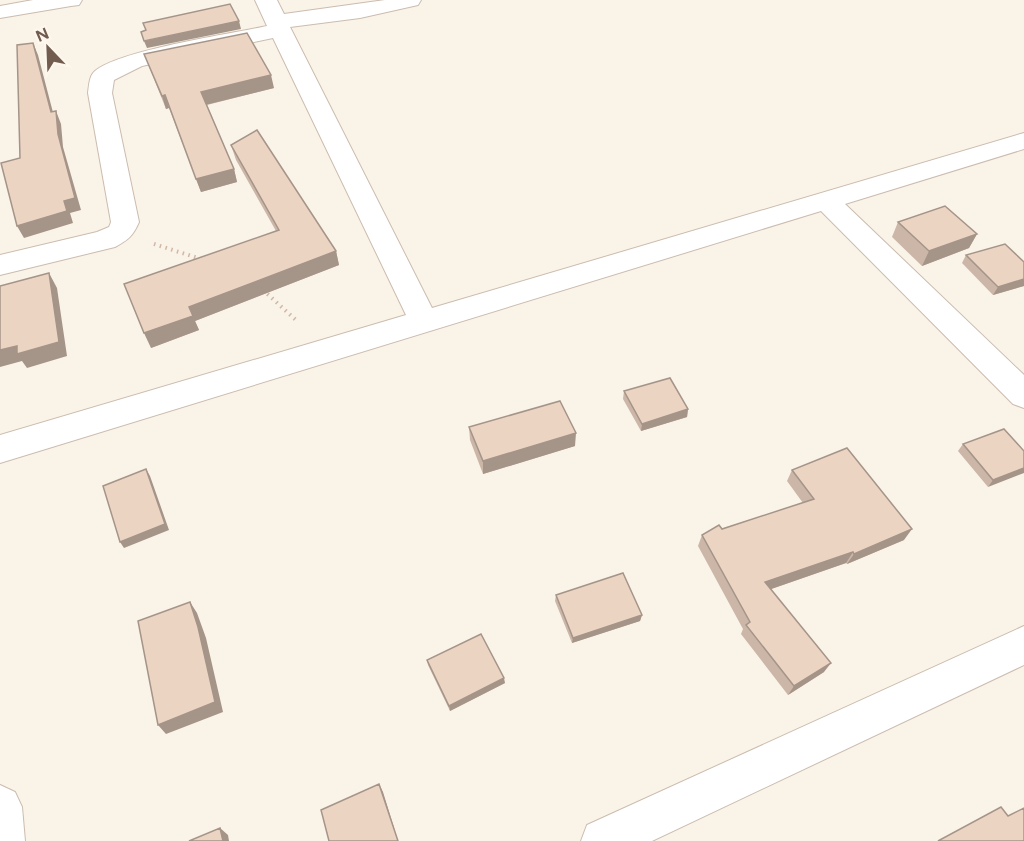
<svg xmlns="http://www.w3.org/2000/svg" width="1024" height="841" font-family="Figtree,sans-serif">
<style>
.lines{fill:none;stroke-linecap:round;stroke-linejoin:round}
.minor-casing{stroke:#cbbcaf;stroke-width:2}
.path{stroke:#d1b8a6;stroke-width:4;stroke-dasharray:1.5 4.5;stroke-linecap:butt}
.minor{fill:#fff;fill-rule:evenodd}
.wall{fill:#cbb6a8}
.shaded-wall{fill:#a59488}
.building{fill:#ecd4c3;stroke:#a59488;stroke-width:1.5}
</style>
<rect width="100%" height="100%" fill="#faf3e8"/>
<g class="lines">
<defs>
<path id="minor" d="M 33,0 L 82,0 L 79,5 L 71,6 L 0,18 L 0,6 Z
M 255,0 L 277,0 L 284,14 L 385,0 L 421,0 L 418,5 L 360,18 L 290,27 L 432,308 L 1024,133 L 1024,149 L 845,204 L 1024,375 L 1024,408 L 1013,404 L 821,211 L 0,463 L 0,435 L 406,315 L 273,38 L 142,66 L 114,80 L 112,93 L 139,222 C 133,236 128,240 115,247 L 0,275 L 0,255 L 97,232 L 109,227 L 111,222 L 88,93 C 89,86 89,76 95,71 C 120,50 230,34 267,26 Z
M 1024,626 L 1024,665 L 652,841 L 581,841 L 587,825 Z
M 0,785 L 15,792 L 22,807 L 25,841 L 0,841 Z"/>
</defs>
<use href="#minor" class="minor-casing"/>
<path class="path" d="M 154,244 L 201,259
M 263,290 L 297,321"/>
<use href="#minor" class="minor"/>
</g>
<path class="wall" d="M 144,54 L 274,88 L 207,105 L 234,169 L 237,182 L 201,192 L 169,108 L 166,109 Z
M 231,145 L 336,251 L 339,265 L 195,321 L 199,330 L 151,348 L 276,231 L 236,160 Z
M 898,222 L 977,234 L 969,248 L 922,266 L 892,237 Z
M 966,255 L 1024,262 L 1024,286 L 993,295 L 962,263 Z
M 624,391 L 688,409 L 687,417 L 641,431 L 623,399 Z
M 469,427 L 575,446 L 483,474 L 470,440 Z
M 963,444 L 1024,451 L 988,487 L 958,451 Z
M 792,470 L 904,540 L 847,564 L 846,563 L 771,589 L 824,672 L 788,695 L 741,634 L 743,629 L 698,546 L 702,535 L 803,503 L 787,481 Z
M 556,595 L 642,615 L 640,621 L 572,643 L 555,601 Z
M 427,660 L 505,683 L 450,711 L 428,665 Z"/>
<path class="shaded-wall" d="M 239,21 L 241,29 L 147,48 L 144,41 Z
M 33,43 L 38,55 L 56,124 L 51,112 Z
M 271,75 L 274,88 L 205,105 L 201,92 Z
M 165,95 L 169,108 L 166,109 L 162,96 Z
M 56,111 L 61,124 L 63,147 L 81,210 L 70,213 L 73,223 L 24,238 L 17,226 L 64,201 Z
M 234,169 L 237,182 L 201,192 L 196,179 Z
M 977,234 L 969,248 L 922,266 L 929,251 Z
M 336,251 L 339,265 L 195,321 L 199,330 L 151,348 L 144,333 L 189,307 Z
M 49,273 L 57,288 L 67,356 L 27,368 L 22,361 L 0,367 L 0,350 L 17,346 Z
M 1024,279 L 1024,286 L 993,295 L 998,287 Z
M 688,409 L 687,417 L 641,431 L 642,424 Z
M 576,433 L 575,446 L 483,474 L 483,461 Z
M 1024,468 L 1024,473 L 988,487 L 993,480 Z
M 146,469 L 150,476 L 169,530 L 124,548 L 120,542 Z
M 912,529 L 904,540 L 847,564 L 854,554 Z
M 853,552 L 846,563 L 760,593 L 765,582 Z
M 190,602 L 197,613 L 206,638 L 223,712 L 166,734 L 158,725 Z
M 642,615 L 640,621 L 572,643 L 573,638 Z
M 831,663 L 824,672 L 788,695 L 794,686 Z
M 504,678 L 505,683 L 450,711 L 449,706 Z
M 379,784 L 383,792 L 398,841 Z
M 220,828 L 228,835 L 229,841 L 223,841 Z"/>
<path class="building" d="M 230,4 L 239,21 L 144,41 L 141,32 L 146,30 L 143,23 Z
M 247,33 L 271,75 L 201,92 L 234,169 L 196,179 L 165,95 L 162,96 L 144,54 Z
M 33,43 L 51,112 L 56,111 L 58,134 L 75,198 L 64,201 L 67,211 L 17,226 L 1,163 L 20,158 L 17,45 Z
M 257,130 L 336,251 L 189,307 L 193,316 L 144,333 L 124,284 L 279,230 L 231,145 Z
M 945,206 L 977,234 L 929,251 L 898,222 Z
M 1005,244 L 1024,262 L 1024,279 L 998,287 L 966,255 Z
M 49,273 L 59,342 L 17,354 L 17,346 L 0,350 L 0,286 Z
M 670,378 L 688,409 L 642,424 L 624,391 Z
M 560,401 L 576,433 L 483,461 L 469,427 Z
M 1004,429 L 1024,451 L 1024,468 L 993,480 L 963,444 Z
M 847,448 L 912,529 L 854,554 L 853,552 L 765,582 L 831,663 L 794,686 L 746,625 L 750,622 L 702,535 L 719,525 L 722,529 L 814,499 L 792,470 Z
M 146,469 L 165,524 L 120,542 L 103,486 Z
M 623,573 L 642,615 L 573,638 L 556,595 Z
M 190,602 L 198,627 L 215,702 L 158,725 L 138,621 Z
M 481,634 L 504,678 L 449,706 L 427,660 Z
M 379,784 L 398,841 L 329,841 L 321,810 Z
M 1001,807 L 1008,816 L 1024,808 L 1024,841 L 938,841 Z
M 220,828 L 223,841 L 189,841 Z"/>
<g transform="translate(48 48) rotate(337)" stroke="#fdf7ee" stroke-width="4.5" paint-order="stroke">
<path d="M0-4.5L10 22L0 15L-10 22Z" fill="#715c4f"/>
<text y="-9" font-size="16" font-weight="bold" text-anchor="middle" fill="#715c4f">N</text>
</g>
</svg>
